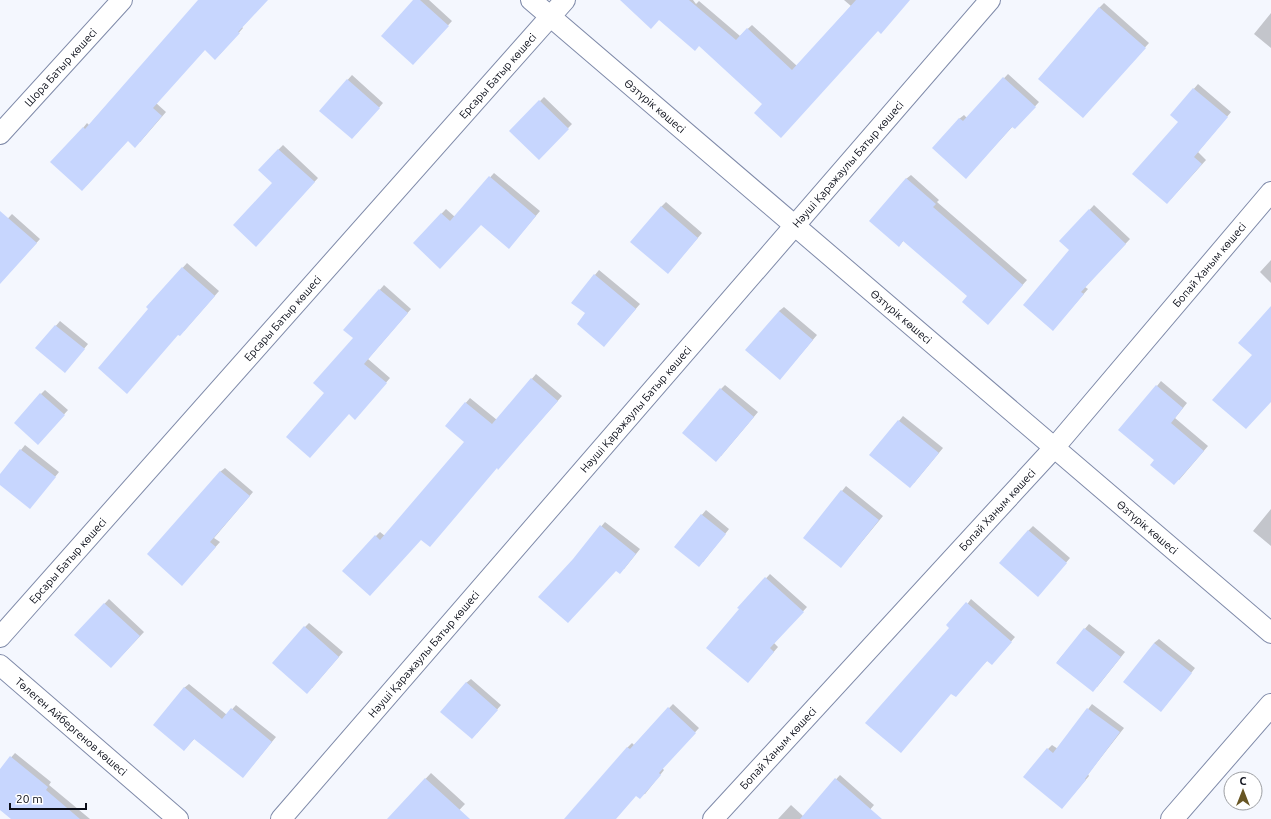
<svg xmlns="http://www.w3.org/2000/svg" width="1271" height="819" font-family="Ubuntu,sans-serif">
<style>
.shadow{fill:#0003}
.building{fill:#c7d6fe}
.lines{fill:none;stroke-linecap:round;stroke-linejoin:round}
.minor-casing{stroke:#7f8aa9;stroke-width:22}
.tertiary-casing{stroke:#7f8aa9;stroke-width:24}
.minor{stroke:#fff;stroke-width:20}
.tertiary{stroke:#fff;stroke-width:22}
.labels{text-anchor:middle;stroke-width:3;stroke-linejoin:round;paint-order:stroke}
.street-label{font-size:11px;fill:#0b0e19;stroke:#fff}
</style>
<rect width="100%" height="100%" fill="#f4f7fe"/>
<path class="shadow" d="M 200,0 L 267,0 L 242,27 L 243,28 L 220,54 L 205,49 L 156,103 L 166,112 L 140,142 L 128,140 L 86,186 L 83,128 L 87,123 L 89,125 Z
M 415,0 L 429,0 L 452,21 L 417,59 Z
M 621,0 L 693,0 L 696,4 L 699,1 L 740,36 L 752,25 L 797,66 L 851,6 L 844,0 L 909,0 L 878,30 L 764,104 L 699,45 L 660,18 Z
M 1104,3 L 1149,43 L 1087,112 L 1099,8 Z
M 1271,13 L 1271,48 L 1254,34 Z
M 1008,74 L 1039,102 L 1019,124 L 1013,126 L 970,173 L 959,119 L 964,115 L 967,118 Z
M 352,75 L 383,103 L 356,134 L 321,110 Z
M 1198,84 L 1231,112 L 1198,152 L 1206,160 L 1171,199 L 1179,122 L 1172,115 Z
M 544,97 L 572,124 L 539,158 L 511,131 Z
M 283,145 L 318,178 L 260,241 L 274,183 L 278,150 Z
M 494,173 L 540,211 L 513,243 L 481,224 L 414,243 L 446,209 L 455,217 Z
M 911,175 L 939,200 L 937,202 L 1027,280 L 992,319 L 969,296 L 904,240 L 899,246 L 906,179 Z
M 666,202 L 702,233 L 672,268 L 661,207 Z
M 1094,205 L 1130,239 L 1085,287 L 1088,289 L 1057,325 L 1071,250 L 1061,241 Z
M 12,214 L 40,239 L 8,274 L 0,275 L 0,227 Z
M 1271,260 L 1271,283 L 1260,272 Z
M 187,263 L 219,291 L 184,331 L 148,307 Z
M 599,270 L 640,304 L 608,341 L 587,313 L 572,303 Z
M 384,285 L 411,309 L 368,359 L 390,378 L 359,414 L 349,413 L 326,393 L 354,338 L 345,330 Z
M 784,307 L 817,335 L 784,374 L 779,311 Z
M 60,321 L 88,344 L 69,367 L 37,348 Z
M 536,374 L 562,396 L 502,464 L 497,467 L 421,538 L 374,590 L 376,536 L 380,532 L 385,536 L 466,441 L 446,426 L 470,398 L 497,420 Z
M 1161,381 L 1187,403 L 1175,418 L 1208,446 L 1179,480 L 1156,460 L 1157,386 Z
M 725,385 L 758,412 L 721,456 L 721,389 Z
M 45,390 L 68,410 L 42,439 L 41,394 Z
M 903,416 L 943,448 L 914,483 L 871,455 Z
M 25,445 L 59,472 L 34,503 L 0,484 L 0,476 Z
M 225,468 L 253,492 L 214,538 L 220,542 L 186,580 L 220,472 Z
M 846,486 L 883,516 L 845,562 L 842,491 Z
M 1271,509 L 1271,546 L 1253,531 Z
M 706,510 L 729,529 L 703,562 L 675,547 Z
M 605,522 L 640,549 L 624,569 L 616,570 L 574,559 Z
M 1033,526 L 1070,558 L 1042,591 L 1028,531 Z
M 770,574 L 807,607 L 774,643 L 778,647 L 752,677 L 739,608 Z
M 109,599 L 144,632 L 111,667 L 75,635 Z
M 971,599 L 1015,637 L 996,659 L 988,660 L 952,693 L 950,628 Z
M 309,623 L 343,652 L 312,688 L 305,627 Z
M 1089,624 L 1125,652 L 1097,687 L 1057,662 Z
M 1159,639 L 1195,668 L 1165,706 L 1154,643 Z
M 471,679 L 501,705 L 477,733 L 466,683 Z
M 189,684 L 227,715 L 236,705 L 276,737 L 247,772 L 195,738 L 184,750 L 184,688 Z
M 673,704 L 699,728 L 662,768 L 664,770 L 645,794 L 636,795 L 615,819 L 566,819 L 628,747 L 632,743 L 634,745 Z
M 1092,704 L 1124,728 L 1088,774 L 1089,776 L 1066,803 L 1048,749 L 1052,745 L 1058,749 Z
M 15,753 L 51,782 L 49,785 L 90,819 L 13,819 L 0,809 L 0,770 Z
M 431,773 L 465,804 L 451,819 L 388,819 Z
M 840,775 L 874,805 L 862,819 L 778,819 L 791,805 L 803,816 Z"/>
<path class="building" d="M 198,0 L 268,0 L 238,32 L 240,33 L 215,60 L 205,50 L 153,108 L 162,116 L 135,148 L 128,141 L 82,191 L 50,162 L 83,127 L 85,129 Z
M 413,0 L 420,0 L 449,26 L 413,65 L 381,36 Z
M 620,0 L 689,0 L 736,40 L 747,28 L 792,70 L 856,0 L 910,0 L 881,34 L 878,31 L 781,138 L 754,113 L 762,104 L 699,46 L 695,51 L 659,20 L 651,29 Z
M 1099,7 L 1146,48 L 1083,118 L 1038,79 Z
M 1003,77 L 1036,107 L 1015,129 L 1012,127 L 966,179 L 932,148 L 959,118 L 963,121 Z
M 347,79 L 380,108 L 352,139 L 319,111 Z
M 1193,88 L 1228,117 L 1194,157 L 1202,164 L 1167,204 L 1132,174 L 1178,122 L 1170,115 Z
M 539,100 L 569,129 L 539,160 L 509,131 Z
M 278,149 L 315,182 L 256,247 L 233,225 L 272,183 L 258,170 Z
M 489,176 L 536,216 L 509,249 L 481,225 L 440,269 L 413,243 L 441,213 L 450,221 Z
M 906,178 L 936,204 L 933,207 L 1023,285 L 988,325 L 962,302 L 967,296 L 903,241 L 899,247 L 869,221 Z
M 661,206 L 698,238 L 668,274 L 630,242 Z
M 1089,209 L 1126,244 L 1081,292 L 1084,294 L 1053,331 L 1023,305 L 1069,250 L 1059,241 Z
M 0,211 L 37,243 L 0,284 Z
M 182,267 L 215,296 L 180,336 L 178,335 L 127,394 L 98,368 L 148,309 L 146,307 Z
M 594,274 L 636,309 L 604,347 L 577,324 L 585,313 L 571,303 Z
M 379,289 L 408,313 L 364,364 L 387,383 L 355,420 L 349,414 L 310,458 L 286,437 L 324,393 L 313,383 L 353,338 L 343,330 Z
M 1271,306 L 1271,402 L 1246,429 L 1212,400 L 1252,355 L 1238,343 Z
M 779,311 L 813,340 L 780,380 L 745,350 Z
M 55,325 L 85,349 L 65,373 L 35,348 Z
M 531,378 L 558,401 L 498,470 L 497,468 L 430,547 L 421,540 L 370,596 L 342,571 L 375,535 L 380,540 L 464,442 L 445,426 L 465,402 L 492,424 Z
M 1156,385 L 1183,408 L 1171,423 L 1204,451 L 1174,485 L 1150,465 L 1154,460 L 1118,430 Z
M 720,388 L 754,417 L 716,462 L 682,433 Z
M 40,393 L 65,415 L 38,445 L 14,423 Z
M 898,420 L 939,453 L 910,488 L 869,455 Z
M 20,449 L 56,477 L 30,509 L 0,485 L 0,474 Z
M 220,471 L 250,496 L 210,542 L 216,547 L 182,586 L 147,554 Z
M 841,490 L 879,520 L 841,568 L 803,538 Z
M 701,514 L 726,534 L 699,567 L 674,547 Z
M 600,525 L 636,554 L 620,574 L 616,571 L 568,623 L 538,597 L 573,559 Z
M 1028,530 L 1067,563 L 1038,597 L 999,563 Z
M 765,577 L 804,612 L 770,648 L 774,652 L 748,683 L 706,648 L 739,609 L 737,608 Z
M 966,602 L 1012,642 L 992,665 L 987,661 L 956,697 L 951,694 L 901,753 L 865,723 L 949,628 L 946,625 Z
M 104,603 L 140,636 L 111,668 L 74,635 Z
M 304,626 L 339,657 L 307,694 L 272,663 Z
M 1084,628 L 1121,657 L 1093,692 L 1056,663 Z
M 1154,643 L 1192,673 L 1161,712 L 1123,682 Z
M 466,682 L 498,710 L 472,739 L 440,712 Z
M 184,687 L 222,719 L 231,708 L 272,742 L 243,778 L 194,739 L 184,751 L 153,725 Z
M 668,707 L 696,733 L 659,773 L 661,775 L 640,799 L 636,796 L 616,819 L 564,819 L 627,747 L 630,749 Z
M 1087,708 L 1120,732 L 1085,779 L 1086,780 L 1062,809 L 1023,777 L 1047,748 L 1053,753 Z
M 10,756 L 48,787 L 46,790 L 80,819 L 11,819 L 0,810 L 0,769 Z
M 425,778 L 470,819 L 387,819 Z
M 835,778 L 882,819 L 800,819 Z"/>
<g class="lines">
<defs>
<g id="minor">
<path id="s1" d="M 531,0 L 1271,633"/>
<path id="s2" d="M 0,134 L 122,0"/>
<path id="s3" d="M 0,637 L 565,0"/>
<path id="s4" d="M 0,665 L 178,819"/>
<path id="s5" d="M 281,819 L 990,0"/>
<path id="s6" d="M 713,819 L 1054,448 L 1271,192"/>
</g>
<path id="tertiary" d="M 1172,819 L 1271,705"/>
</defs>
<use href="#minor" class="minor-casing"/>
<use href="#tertiary" class="tertiary-casing"/>
<use href="#minor" class="minor"/>
<use href="#tertiary" class="tertiary"/>
</g>
<g class="labels">
<g class="street-label">
<text dy="4" stroke="none"><textPath href="#s2" startOffset="90">Шора Батыр көшесі</textPath></text>
<text dy="4" stroke="none"><textPath href="#s3" startOffset="750">Ерсары Батыр көшесі</textPath></text>
<text dy="4" stroke="none"><textPath href="#s1" startOffset="163">Өзтүрік көшесі</textPath></text>
<text dy="4" stroke="none"><textPath href="#s5" startOffset="866">Нәуші Қаражаулы Батыр көшесі</textPath></text>
<text dy="4" stroke="none"><textPath href="#s6" startOffset="744">Бопай Ханым көшесі</textPath></text>
<text dy="4" stroke="none"><textPath href="#s1" startOffset="487">Өзтүрік көшесі</textPath></text>
<text dy="4" stroke="none"><textPath href="#s3" startOffset="426">Ерсары Батыр көшесі</textPath></text>
<text dy="4" stroke="none"><textPath href="#s5" startOffset="542">Нәуші Қаражаулы Батыр көшесі</textPath></text>
<text dy="4" stroke="none"><textPath href="#s6" startOffset="420">Бопай Ханым көшесі</textPath></text>
<text dy="4" stroke="none"><textPath href="#s1" startOffset="811">Өзтүрік көшесі</textPath></text>
<text dy="4" stroke="none"><textPath href="#s3" startOffset="102">Ерсары Батыр көшесі</textPath></text>
<text dy="4" stroke="none"><textPath href="#s5" startOffset="218">Нәуші Қаражаулы Батыр көшесі</textPath></text>
<text dy="4" stroke="none"><textPath href="#s4" startOffset="94">Төлеген Айбергенов көшесі</textPath></text>
<text dy="4" stroke="none"><textPath href="#s6" startOffset="96">Бопай Ханым көшесі</textPath></text>
</g>
</g>
<g transform="translate(1243 791)"><circle r="19" fill="#ffffff" stroke="#9d9fa3"/>
<path d="M0-3L7 15L0 10L-7 15Z" fill="#685624"/>
<text y="-6" font-size="11" font-weight="bold" text-anchor="middle" fill="#0b0e19">С</text>
</g>
<path d="M10 803v6h76v-6" fill="none" stroke="#0b0e19" stroke-width="2"/>
<text x="16" y="803" font-size="12" fill="#0b0e19" stroke="#ffffff" stroke-width="3" paint-order="stroke">20 m</text>
</svg>
